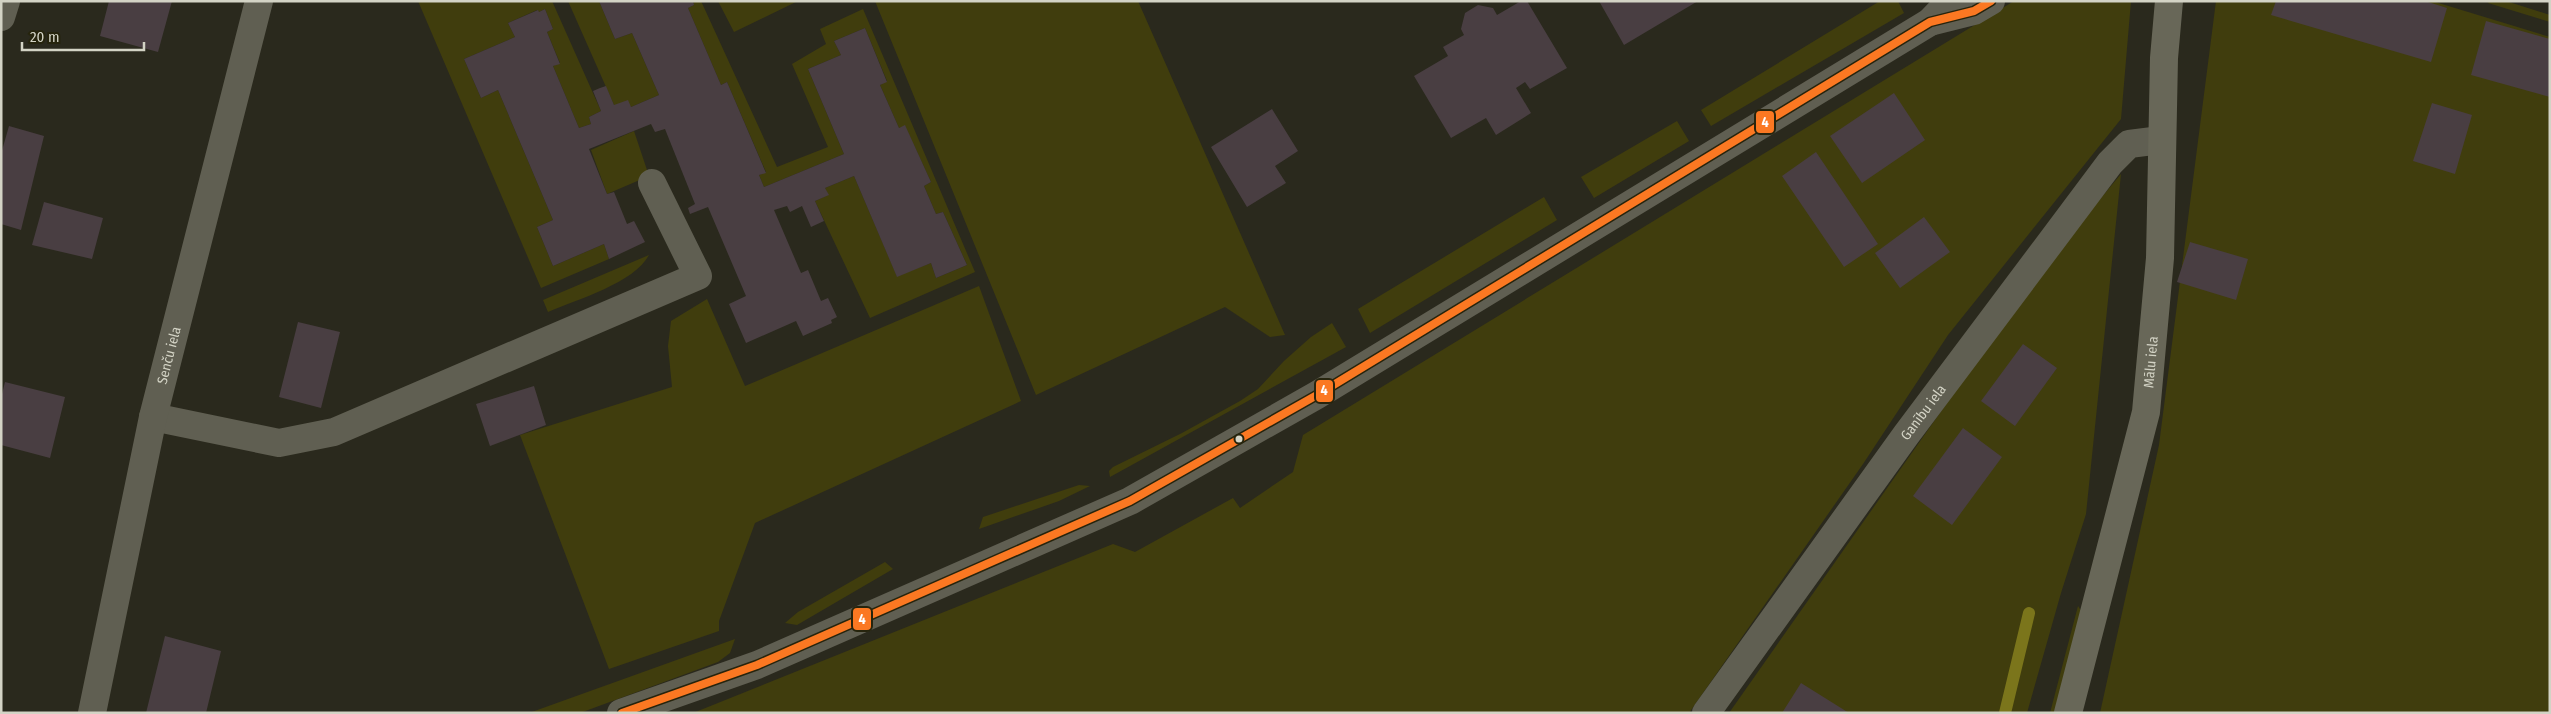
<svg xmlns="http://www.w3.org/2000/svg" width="2551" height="714" font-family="'Fira Sans Condensed',sans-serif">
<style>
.green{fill:#403d0d}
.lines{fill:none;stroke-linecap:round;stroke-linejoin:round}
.stream{stroke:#7b751b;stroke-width:12}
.building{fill:#493e42}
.minor{stroke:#605f52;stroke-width:28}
.major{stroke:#686758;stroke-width:28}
.bus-1-casing{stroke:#26240d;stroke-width:11}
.bus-1{stroke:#fb7822;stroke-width:8}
.bus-dot{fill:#d3d3c5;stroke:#26240d;stroke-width:2}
.labels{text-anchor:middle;stroke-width:4;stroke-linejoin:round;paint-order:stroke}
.street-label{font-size:14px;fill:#d3d3c5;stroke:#26240d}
.line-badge{stroke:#26240d;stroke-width:2}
.badge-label{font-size:14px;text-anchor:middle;font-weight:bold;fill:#fff}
</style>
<rect width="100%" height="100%" fill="#2a291d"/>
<path class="green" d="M 418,1 L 552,1 L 601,111 L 589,117 L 591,124 L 579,128 L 553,66 L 560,63 L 547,32 L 553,29 L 545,9 L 539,12 L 537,10 L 508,23 L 515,37 L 464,59 L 481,98 L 498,90 L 553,220 L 537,227 L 553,266 L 604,244 L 609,259 L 541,288 Z
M 568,1 L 599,1 L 615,39 L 632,33 L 659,95 L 631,107 L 614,105 Z
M 693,1 L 701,1 L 777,167 L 828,147 L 792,64 L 826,44 L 820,29 L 863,9 L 975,272 L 870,318 L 815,201 L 828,195 L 825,188 L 854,176 L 897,276 L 931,263 L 936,278 L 967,265 L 943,212 L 936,214 L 924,186 L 931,182 L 905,126 L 899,128 L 880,85 L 887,81 L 865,28 L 834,41 L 841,55 L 808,69 L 844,154 L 764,187 L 759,175 L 766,172 L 727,82 L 721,85 L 688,8 L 694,5 Z
M 718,1 L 798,1 L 734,32 Z
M 875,1 L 1138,1 L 1285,335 L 1270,337 L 1225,307 L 1036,395 Z
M 1880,1 L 1898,1 L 1904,13 L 1711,126 L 1701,110 Z
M 2014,1 L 2131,1 L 2121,119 L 1948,335 L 1863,464 L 1689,713 L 693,713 L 1113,544 L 1135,552 L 1233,498 L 1240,508 L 1293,472 L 1303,435 Z
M 2216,1 L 2432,1 L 2550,37 L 2550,713 L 2100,713 L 2159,445 Z
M 2489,1 L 2506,1 L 2550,15 L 2550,22 L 2488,3 Z
M 1677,121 L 1689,141 L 1594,198 L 1581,177 Z
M 634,131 L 649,176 L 607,194 L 591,150 Z
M 2121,174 L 2086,514 L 2061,593 L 2027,713 L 1729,713 L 2039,272 Z
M 1544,197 L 1557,220 L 1370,333 L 1358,309 Z
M 649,255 C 634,283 578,299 548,312 L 543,300 Z
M 979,286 L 1021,401 L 755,523 L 719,621 L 719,631 L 609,669 L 520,435 L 672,387 L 668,346 L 671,321 L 707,299 L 745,386 Z
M 1332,323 L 1346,347 L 1110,477 L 1109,471 L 1113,467 L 1182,433 L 1240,401 L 1258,389 L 1284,361 L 1311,337 Z
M 1079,485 L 1090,486 L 1059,501 L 979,529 L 983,517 Z
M 885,562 L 893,569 L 797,625 L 785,623 L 798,612 Z
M 2078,606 L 2084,615 L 2059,713 L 2050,713 Z
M 735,639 L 730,653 L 718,662 L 580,713 L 529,713 Z"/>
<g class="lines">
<path class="stream" d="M 2005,713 L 2029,613"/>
</g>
<path class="building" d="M 109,1 L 172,1 L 158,52 L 100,36 Z
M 599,1 L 693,1 L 694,5 L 688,8 L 721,85 L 727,82 L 766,173 L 759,175 L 764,187 L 844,154 L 808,69 L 841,55 L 834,41 L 865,28 L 887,82 L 880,85 L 899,128 L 905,125 L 931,182 L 924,186 L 936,214 L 943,212 L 967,265 L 936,278 L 931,263 L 897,277 L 854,176 L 825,188 L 829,195 L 815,201 L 824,221 L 811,227 L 802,206 L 790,212 L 787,206 L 774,210 L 801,273 L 808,270 L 821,301 L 828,298 L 837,317 L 831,320 L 832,323 L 803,336 L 796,321 L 746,343 L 729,304 L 746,296 L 708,207 L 690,214 L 688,208 L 695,204 L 665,129 L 655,132 L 651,124 L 589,149 L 607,194 L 614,192 L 627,224 L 634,221 L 645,242 L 609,259 L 604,244 L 553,266 L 537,227 L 553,220 L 498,90 L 481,98 L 464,59 L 515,37 L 508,23 L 538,10 L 539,12 L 545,9 L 553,29 L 547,32 L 560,64 L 553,66 L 579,128 L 591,124 L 589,117 L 601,111 L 593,91 L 600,88 L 606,86 L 614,105 L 628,100 L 631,107 L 659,95 L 632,33 L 615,39 Z
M 1521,1 L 1527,1 L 1567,68 L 1530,89 L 1525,82 L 1516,88 L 1531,113 L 1496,135 L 1486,118 L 1451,138 L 1414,76 L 1448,56 L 1443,47 L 1464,35 L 1461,29 L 1465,13 L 1478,5 L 1493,8 L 1497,15 Z
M 1599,1 L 1698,1 L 1624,45 Z
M 2276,1 L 2425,1 L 2447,8 L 2431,62 L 2271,15 Z
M 2486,21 L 2550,39 L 2550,97 L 2471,75 Z
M 1894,93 L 1925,140 L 1862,183 L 1830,136 Z
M 2432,103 L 2472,115 L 2455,174 L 2413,161 Z
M 1272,109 L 1298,151 L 1275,166 L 1286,183 L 1247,207 L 1211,147 Z
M 9,126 L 44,136 L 21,230 L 1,224 L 1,154 Z
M 1816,152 L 1878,244 L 1844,267 L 1782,176 Z
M 44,202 L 103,218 L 92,259 L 32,245 Z
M 1924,217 L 1950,252 L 1900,288 L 1875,253 Z
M 2190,242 L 2248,259 L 2236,300 L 2177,282 Z
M 298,322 L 340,332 L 321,408 L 279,397 Z
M 2023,344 L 2057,368 L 2015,426 L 1981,401 Z
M 5,382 L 65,397 L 50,458 L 1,445 L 1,398 Z
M 534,386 L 546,425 L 490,446 L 476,404 Z
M 1963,428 L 2002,457 L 1952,525 L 1913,496 Z
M 165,636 L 221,651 L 206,713 L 146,713 Z
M 1801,683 L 1849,713 L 1782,713 Z"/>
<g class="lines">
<g class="minor">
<path d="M 1,17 L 6,1"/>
<path d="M 1930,22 L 1974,11 L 1991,1"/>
<path d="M 153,417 L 279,443 L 334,432 L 698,276 L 652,183"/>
<path id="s1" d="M 92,713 L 153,417 L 259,1"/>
<path d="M 621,713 L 757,665 L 1130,501 L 1317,395 L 1930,22 L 1950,1"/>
<path id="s2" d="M 1706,713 L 1906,435 L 2110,163 L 2129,144 L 2161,140"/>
</g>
<path class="major" id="s3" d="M 2068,713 L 2146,412 L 2160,258 L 2164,58 L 2169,1"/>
<defs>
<path id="bus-1" d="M 622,713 L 757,665 L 1130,501 L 1317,395 L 1930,22 L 1974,11 L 1991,1"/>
</defs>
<use href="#bus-1" class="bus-1-casing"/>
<use href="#bus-1" class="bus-1"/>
</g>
<circle class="bus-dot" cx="1239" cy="439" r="4.5"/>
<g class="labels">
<g class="street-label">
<text dy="5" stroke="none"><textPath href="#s1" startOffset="366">Senču iela</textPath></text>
<text dy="5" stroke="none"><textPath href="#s3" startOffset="361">Mālu iela</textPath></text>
<text dy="5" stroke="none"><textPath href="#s2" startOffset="371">Ganību iela</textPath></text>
</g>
</g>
<g class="line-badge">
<rect x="1755" y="110" width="20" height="24" rx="5" fill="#fb7822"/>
<rect x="1315" y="379" width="19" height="24" rx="5" fill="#fb7822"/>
<rect x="852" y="607" width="20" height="24" rx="5" fill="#fb7822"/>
</g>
<g class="badge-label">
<text x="1765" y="127">4</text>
<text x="1324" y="395">4</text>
<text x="862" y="624">4</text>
</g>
<rect width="2551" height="714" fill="none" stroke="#d3d3c5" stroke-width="5"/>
<path d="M22 42v8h122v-8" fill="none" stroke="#d3d3c5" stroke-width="2.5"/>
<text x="30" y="42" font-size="15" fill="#d3d3c5" stroke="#26240d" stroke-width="4" paint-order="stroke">20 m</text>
</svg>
